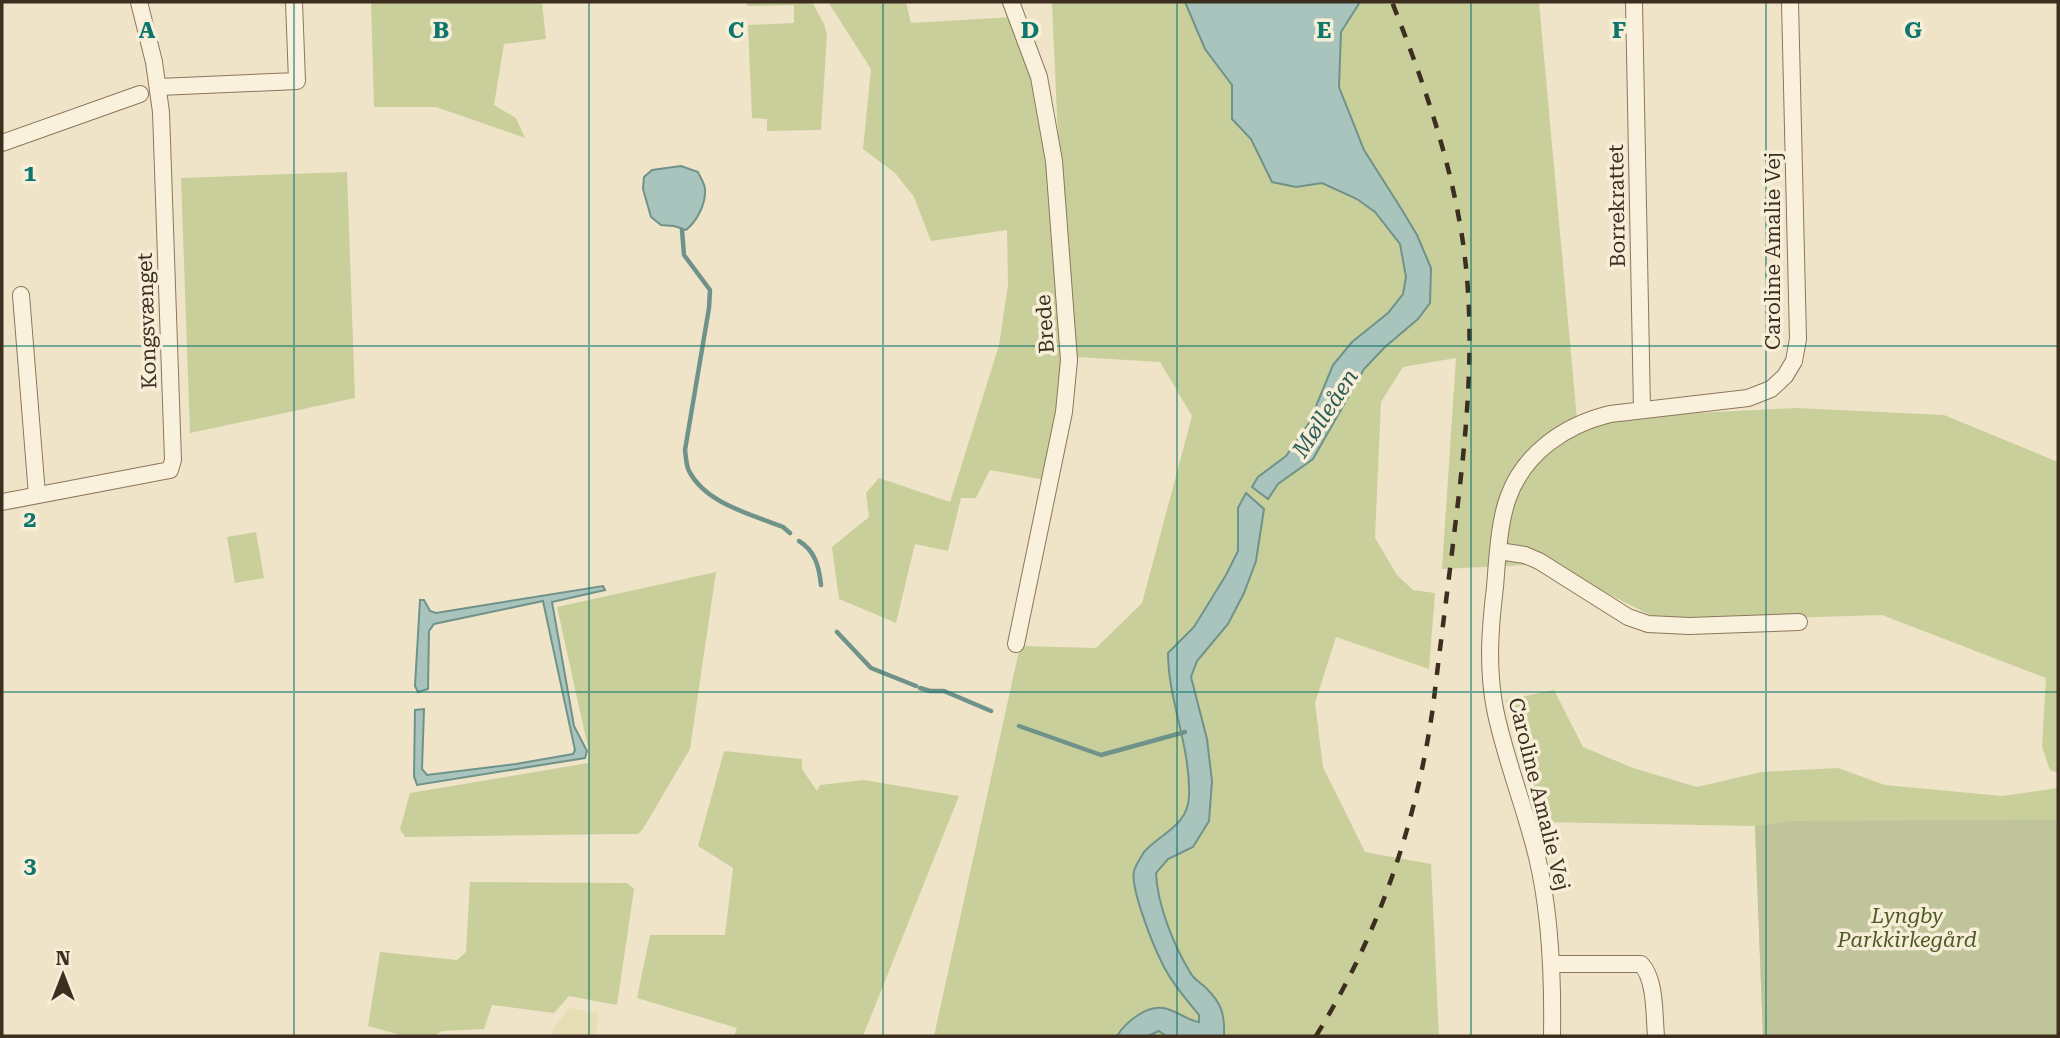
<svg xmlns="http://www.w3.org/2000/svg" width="2060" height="1038" font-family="'Roboto Serif',serif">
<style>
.farmland{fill:#e6deb5}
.green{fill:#c9cf9b}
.cemetery{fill:#bfc49a}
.water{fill:#a9c4bc;stroke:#6f938a;stroke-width:2}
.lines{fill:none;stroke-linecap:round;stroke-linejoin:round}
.stream{stroke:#6f938a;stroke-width:4.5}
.minor-casing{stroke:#8d765c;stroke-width:18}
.minor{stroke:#faf1dc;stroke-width:16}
.rail{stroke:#3d2e20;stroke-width:4.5;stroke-dasharray:12 12;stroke-linecap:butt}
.grid{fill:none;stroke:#0f766e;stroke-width:2;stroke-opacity:0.55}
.labels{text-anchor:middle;stroke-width:7;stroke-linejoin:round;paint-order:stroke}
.street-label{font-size:21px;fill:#3d2e20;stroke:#f7eed8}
.park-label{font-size:21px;font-style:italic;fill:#4d5a26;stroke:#f7eed8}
.water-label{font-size:23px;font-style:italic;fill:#2f5d5a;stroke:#f7eed8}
.grid-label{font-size:23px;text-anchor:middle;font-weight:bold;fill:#0f766e;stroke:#f7eed8;stroke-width:7;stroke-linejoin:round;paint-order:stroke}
</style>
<rect width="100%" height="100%" fill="#f0e4c8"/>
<path class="farmland" d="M 569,1008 L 598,1013 L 596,1036 L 553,1036 L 553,1029 Z"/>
<path class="green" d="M 371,2 L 542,2 L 546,39 L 504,44 L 494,105 L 516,118 L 525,138 L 436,107 L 374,107 Z
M 747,2 L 812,2 L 824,24 L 827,35 L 821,130 L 767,131 L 767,119 L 752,118 L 748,25 L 794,23 L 794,5 L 747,6 Z
M 828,2 L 906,2 L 911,23 L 1012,17 L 1035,79 L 1049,162 L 1062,356 L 1057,412 L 1045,480 L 990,470 L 976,498 L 961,498 L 948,551 L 915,544 L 896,623 L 839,599 L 832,547 L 869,517 L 866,493 L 879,478 L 950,502 L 999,345 L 1008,285 L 1007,230 L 931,241 L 914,197 L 895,173 L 863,149 L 871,69 Z
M 1052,2 L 1185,2 L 1205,49 L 1232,85 L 1232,119 L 1251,139 L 1272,182 L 1297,187 L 1322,183 L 1346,194 L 1364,150 L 1339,87 L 1341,32 L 1360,2 L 1539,2 L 1577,419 L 1796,408 L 1944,415 L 2058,462 L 2058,773 L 2050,770 L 2042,747 L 2046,678 L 1882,615 L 1664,622 L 1549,564 L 1442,569 L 1456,358 L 1403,367 L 1381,402 L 1375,538 L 1397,575 L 1413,590 L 1435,593 L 1429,669 L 1336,637 L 1315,703 L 1323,767 L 1365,852 L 1431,864 L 1439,1036 L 934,1036 L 1020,646 L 1096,648 L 1142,603 L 1192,416 L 1160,362 L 1076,357 L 1059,161 Z
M 347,172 L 355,398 L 190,433 L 181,178 Z
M 256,532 L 264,578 L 235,583 L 227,537 Z
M 716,572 L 690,749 L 643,829 L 638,834 L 622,834 L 405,837 L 400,829 L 410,793 L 588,763 L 589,752 L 557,607 Z
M 1554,690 L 1583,747 L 1633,768 L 1697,787 L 1761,772 L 1838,768 L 1885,785 L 2002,796 L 2058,788 L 2058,839 L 1763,1036 L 1755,826 L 1538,822 L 1506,700 Z
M 724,751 L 802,759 L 802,769 L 817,791 L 820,785 L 864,780 L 959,796 L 863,1036 L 734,1036 L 737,1028 L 637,998 L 650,935 L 725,935 L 733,868 L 698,846 Z
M 470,882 L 627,883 L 634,889 L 617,1005 L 569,996 L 554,1013 L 492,1005 L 484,1029 L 442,1031 L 434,1036 L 404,1036 L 368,1026 L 380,952 L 457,960 L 466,952 Z"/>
<path class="cemetery" d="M 2058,820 L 2058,1036 L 1763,1036 L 1755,826 L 1793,821 Z"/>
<path class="water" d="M 1185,2 L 1360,2 L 1341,32 L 1339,87 L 1364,150 L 1402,210 L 1417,235 L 1431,268 L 1430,303 L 1418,319 L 1385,347 L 1364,369 L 1313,459 L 1278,484 L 1268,499 L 1252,487 L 1258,477 L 1286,456 L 1309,423 L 1333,365 L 1352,342 L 1388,313 L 1403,294 L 1406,277 L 1400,244 L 1375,212 L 1357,199 L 1322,183 L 1296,187 L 1272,182 L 1251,139 L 1232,119 L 1232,85 L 1205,49 Z
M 681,166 L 698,172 C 700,177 705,184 705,189 C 706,204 697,221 686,230 L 674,226 L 661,225 L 651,217 L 643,189 L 644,177 L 652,170 Z
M 1246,493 L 1264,509 L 1256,561 L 1244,593 L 1228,624 L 1197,661 L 1191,677 L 1207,739 L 1212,781 L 1209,821 L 1193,847 L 1168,859 L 1156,873 C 1157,904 1174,946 1190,972 C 1193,979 1200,982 1205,987 C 1222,1003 1225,1015 1224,1036 L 1166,1036 L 1159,1031 L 1148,1036 L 1117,1036 C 1126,1022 1145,1006 1163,1008 C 1176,1010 1186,1020 1199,1022 L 1199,1015 C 1186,999 1171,982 1162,963 C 1153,945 1130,888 1134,871 C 1135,866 1141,857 1144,852 C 1161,833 1188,826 1189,796 C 1191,748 1168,700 1168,653 L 1194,627 L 1226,575 L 1238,551 L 1238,508 Z
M 603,586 L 605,590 L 552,602 L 574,726 L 587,751 L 585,758 L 417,785 L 414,776 L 415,710 L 424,709 L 422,769 L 427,775 L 516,764 L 573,754 L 575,750 L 543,601 L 434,624 L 429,631 L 428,689 L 418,692 L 415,686 L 420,600 L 424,600 L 430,611 L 436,613 Z"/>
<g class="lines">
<path class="stream" d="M 682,230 L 684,255 L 710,290 L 709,308 L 685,450 C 686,457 686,465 689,471 C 706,504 751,514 783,527 L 790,533
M 799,541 C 815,551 819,566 821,585
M 837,632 L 871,668 L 916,686
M 920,688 L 930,691 L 944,691 L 991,711
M 1019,726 L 1101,755 L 1185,732"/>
<defs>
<path id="minor" d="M 1011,2 L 1039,77 L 1054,161 L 1069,360 L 1064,412 L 1016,644
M 1634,2 L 1642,409
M 159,87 L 297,81 L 294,2
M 2,143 L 140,94
M 21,295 L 37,495
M 2,502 L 170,470 L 173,460 L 161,112 L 154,62 L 139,2
M 1499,551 L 1525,555 L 1539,561 L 1628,617 L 1648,624 L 1689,626 L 1799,622
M 1552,964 L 1641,964 C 1656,979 1654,1016 1656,1036
M 1552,1036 C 1553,977 1551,915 1537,857 C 1525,807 1505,759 1495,709 C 1487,668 1490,628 1495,587 C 1497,562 1499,522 1508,498 C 1524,453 1565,425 1610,414 L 1748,398 L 1771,389 L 1785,376 L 1794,361 L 1798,339 L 1790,2"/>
</defs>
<use href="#minor" class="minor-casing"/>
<use href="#minor" class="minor"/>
<path class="rail" d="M 1316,1036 C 1379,934 1416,825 1433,707 C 1440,647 1448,587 1455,527 C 1467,430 1477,333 1462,236 C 1449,154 1422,78 1392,2"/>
</g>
<path class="grid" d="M 294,2 L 294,1036M 589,2 L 589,1036M 883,2 L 883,1036M 1177,2 L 1177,1036M 1471,2 L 1471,1036M 1766,2 L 1766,1036M 2,346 L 2058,346M 2,692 L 2058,692"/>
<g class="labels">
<g class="street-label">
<text transform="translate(1617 206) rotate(-91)" y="7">Borrekrattet</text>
<text transform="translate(1773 251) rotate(-90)" y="7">Caroline Amalie Vej</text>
<text transform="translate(147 321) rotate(-92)" y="7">Kongsvænget</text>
<text transform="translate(1045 324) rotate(-94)" y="7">Brede</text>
<text transform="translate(1539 794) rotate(76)" y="7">Caroline Amalie Vej</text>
</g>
<g class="park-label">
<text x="1907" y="923">Lyngby<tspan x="1907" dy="24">Parkkirkegård</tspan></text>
</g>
<g class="water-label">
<text transform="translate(1325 413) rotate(-57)" y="8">Mølleåen</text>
</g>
</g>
<g class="grid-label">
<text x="147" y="38">A</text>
<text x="441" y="38">B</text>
<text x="736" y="38">C</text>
<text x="1030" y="38">D</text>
<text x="1324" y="38">E</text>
<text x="1619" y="38">F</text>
<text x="1913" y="38">G</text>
<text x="30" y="181">1</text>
<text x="30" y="527">2</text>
<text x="30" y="873">3</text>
</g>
<rect width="2060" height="1038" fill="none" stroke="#3d2e20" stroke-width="7"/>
<g transform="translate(63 975)" stroke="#f7eed8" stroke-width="5" paint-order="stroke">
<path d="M0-5L12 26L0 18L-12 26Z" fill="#3d2e20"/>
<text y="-10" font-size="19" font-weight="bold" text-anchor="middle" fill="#3d2e20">N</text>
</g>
</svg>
